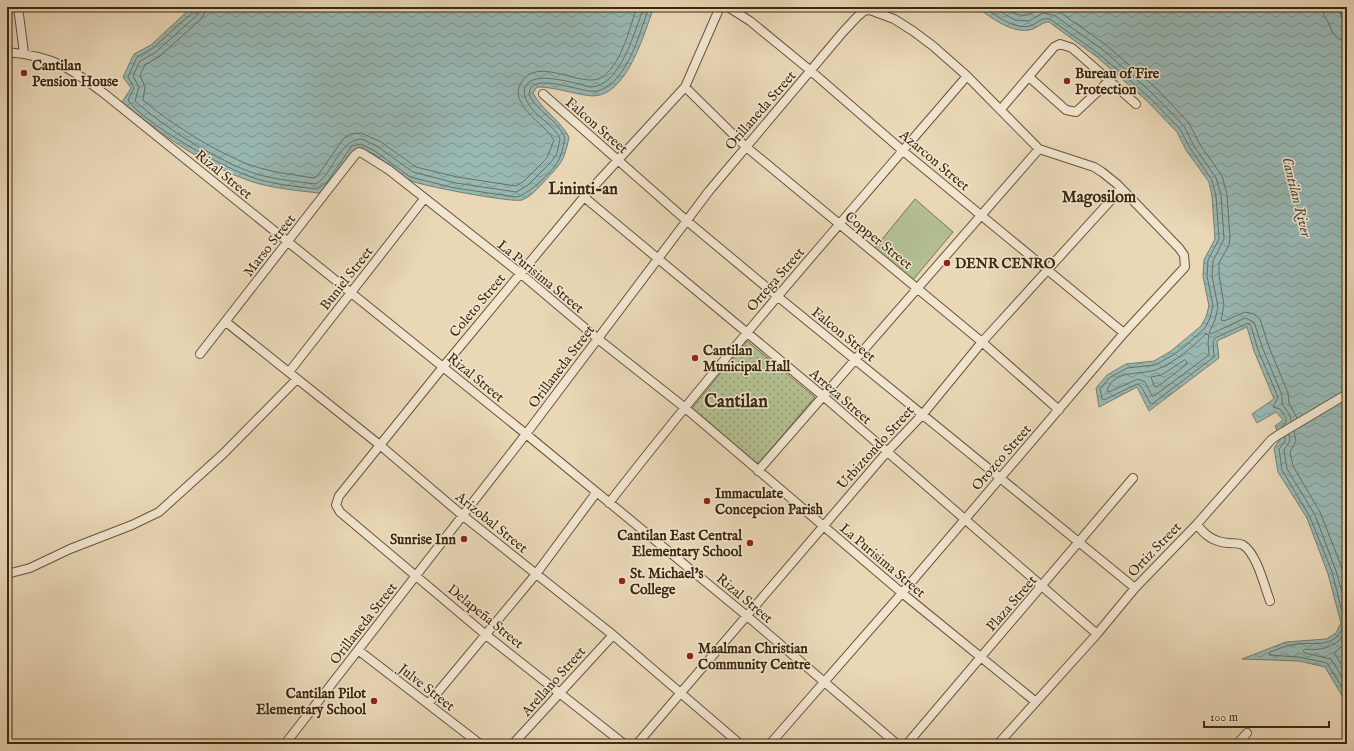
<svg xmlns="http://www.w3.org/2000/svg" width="1354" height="751" font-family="'IM FELL English',serif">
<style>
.grass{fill:#b3bf91;stroke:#787450}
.cemetery{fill:url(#cemetery-stones);stroke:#787450}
.park{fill:url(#park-dots);stroke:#787450}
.water{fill:url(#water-waves);stroke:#737f72}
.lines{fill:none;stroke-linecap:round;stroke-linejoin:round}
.shore{stroke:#6a7061;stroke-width:1}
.minor-casing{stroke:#675438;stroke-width:10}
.minor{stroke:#f1e5d0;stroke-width:8}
.poi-dot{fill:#8f2418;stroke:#f1e5d0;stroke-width:1.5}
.labels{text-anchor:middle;stroke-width:3;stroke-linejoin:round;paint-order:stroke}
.poi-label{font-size:14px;font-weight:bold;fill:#3c290e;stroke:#f1e5d0;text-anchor:start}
.street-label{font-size:14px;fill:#3c290e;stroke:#f1e5d0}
.water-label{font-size:15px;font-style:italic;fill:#534d38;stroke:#f1e5d0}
.quarter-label{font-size:16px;font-weight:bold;fill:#3c290e;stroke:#f1e5d0}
.district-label{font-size:18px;font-weight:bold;fill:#3c290e;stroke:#f1e5d0}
</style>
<defs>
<pattern id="cemetery-stones" width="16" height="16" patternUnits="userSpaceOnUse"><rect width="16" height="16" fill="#b3bf91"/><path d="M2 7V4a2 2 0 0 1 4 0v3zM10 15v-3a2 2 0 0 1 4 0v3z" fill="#939b75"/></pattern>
<pattern id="park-dots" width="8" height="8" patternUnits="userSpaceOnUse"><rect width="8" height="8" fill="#b3bf91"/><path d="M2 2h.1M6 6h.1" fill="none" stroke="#939b75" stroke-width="1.8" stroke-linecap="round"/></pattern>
<pattern id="water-waves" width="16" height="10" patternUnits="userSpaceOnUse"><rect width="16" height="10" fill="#98b8b4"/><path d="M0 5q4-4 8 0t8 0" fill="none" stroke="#7d9691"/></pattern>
</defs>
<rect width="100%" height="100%" fill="#e9d7b6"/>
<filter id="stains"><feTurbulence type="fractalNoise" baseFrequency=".005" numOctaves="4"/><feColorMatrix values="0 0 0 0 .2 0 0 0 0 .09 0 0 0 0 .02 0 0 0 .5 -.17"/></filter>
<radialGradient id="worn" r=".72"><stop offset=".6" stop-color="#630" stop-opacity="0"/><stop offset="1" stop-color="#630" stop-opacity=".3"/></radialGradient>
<path class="grass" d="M 915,199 L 953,232 L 912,281 L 874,249 Z"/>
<path class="cemetery" d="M 1335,7 L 1347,7 L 1347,28 C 1342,20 1342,14 1335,7 Z"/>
<path class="park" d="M 747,341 L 815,397 L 758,464 L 692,408 Z"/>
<path class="water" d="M 192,7 L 654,7 C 644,33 627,97 592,96 C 573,94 556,87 537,87 L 533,93 C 542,110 560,120 569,137 C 564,164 559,165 541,185 C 535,191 530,197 522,200 C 513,203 421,186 409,180 C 394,173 373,146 355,149 L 329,186 L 319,193 C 300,191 271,188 253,182 C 207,167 158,133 122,102 L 131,88 L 123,77 L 134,54 L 151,45 Z
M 976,7 L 1335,7 C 1342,14 1342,20 1347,28 L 1347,704 L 1325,667 L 1299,661 L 1242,659 L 1286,642 L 1326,639 L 1336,633 L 1341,623 L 1328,574 L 1307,518 L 1278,472 L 1274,448 L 1281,438 L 1275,426 L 1283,420 L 1276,412 L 1257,423 L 1252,414 L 1274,399 L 1254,351 L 1247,327 L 1217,341 L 1219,358 L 1149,411 L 1137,387 L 1099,407 L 1096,388 L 1107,375 L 1126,364 L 1154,361 L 1171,351 L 1201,326 L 1206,317 L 1209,306 L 1203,276 L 1204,260 L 1215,239 L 1212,196 L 1209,182 L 1186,150 L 1177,132 L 1146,100 L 1097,57 L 1049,22 C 1041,22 1037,29 1029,30 C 1010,33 991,17 976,7 Z"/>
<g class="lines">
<path class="shore" d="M 194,7 L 193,12 L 153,48 L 137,57 L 128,77 L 134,88 L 128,100 C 144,124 226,169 254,178 C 272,184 299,187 317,189 L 326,183 L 352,146 L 361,144 L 375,151 L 410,177 L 455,188 L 516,197 C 528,195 551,173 557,163 C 562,155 563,147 565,138 C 558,120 538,112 529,95 C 529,68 584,95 598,91 C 627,83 640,32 649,7
M 200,7 L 197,15 L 156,52 L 140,61 L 133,76 L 139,87 L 135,101 C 166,129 216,160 256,174 C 273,179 298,182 316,184 C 334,173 338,140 362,139 L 378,147 L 413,172 L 456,183 L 516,192 L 528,185 L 552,161 L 557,153 L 560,139 C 555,127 541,119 533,110 C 528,104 522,95 525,87 C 533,69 576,84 591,87 C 621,86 635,29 644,7
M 206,7 L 204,14 L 201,19 L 160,56 L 145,65 L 140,75 L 145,87 L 143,100 C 169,123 226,159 260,168 C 277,173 296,175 314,178 L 318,175 L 344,138 L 351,134 L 361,133 L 381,142 L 416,167 L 457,177 L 516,186 L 524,181 L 547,158 L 554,140 C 545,125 527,117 520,100 C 517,95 518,88 521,83 C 538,53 584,92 604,76 C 623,60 629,29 637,7
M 983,7 C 996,15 1014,30 1030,26 C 1038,23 1041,17 1050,19 L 1099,54 L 1149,97 L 1180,129 L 1190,148 L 1212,180 L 1216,196 L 1219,239 L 1208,260 L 1207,276 L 1213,306 L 1210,318 L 1205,328 L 1184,347 L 1173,355 L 1155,365 L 1127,368 L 1109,378 L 1100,389 L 1102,399 L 1104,400 L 1137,384 L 1141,386 L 1150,403 L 1152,404 L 1214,357 L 1213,342 L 1215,338 L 1248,323 L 1251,326 L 1258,350 L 1278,397 L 1273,407 L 1280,409 L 1286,418 L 1286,422 L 1281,428
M 992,7 L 1015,20 L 1029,21 L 1043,13 L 1054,15 L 1103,50 L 1152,93 L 1184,126 L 1194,146 L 1216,178 L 1221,195 L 1224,239 L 1213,261 L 1212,276 L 1218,307 L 1215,320 L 1209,333 L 1211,334 L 1245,318 L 1254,322 L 1263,349 L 1282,395 L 1282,404 L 1290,415 L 1291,421
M 1003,7 C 1010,11 1019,17 1028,15 C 1039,11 1041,1 1057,10 L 1106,45 L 1157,89 L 1189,123 L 1199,143 L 1222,176 L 1227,194 L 1230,238 L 1229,245 L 1219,263 L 1219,275 L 1224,305 L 1221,320 L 1224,321 L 1245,312 L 1254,314 L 1260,319 L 1269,347 L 1288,393 L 1289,403 L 1297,418
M 1322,7 C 1322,14 1325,16 1328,22 C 1333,32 1333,40 1347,41
M 1206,334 L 1209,335 L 1208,342 L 1209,355 L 1154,396 L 1152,396 L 1145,382 L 1138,379 L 1109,392 L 1107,391 C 1113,368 1143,376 1158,369 C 1177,361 1191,348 1206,334 Z
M 1185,360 L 1187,362 L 1187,364 L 1157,387 L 1154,386 L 1151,377 L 1161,375 Z
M 1294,431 L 1296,441 L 1290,452 L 1293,466 L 1320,512 L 1342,568 L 1347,587
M 1289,434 L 1290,441 L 1284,450 L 1287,469 L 1315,515 L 1336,571 L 1347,610
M 1285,437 L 1285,441 L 1279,449 L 1282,470 L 1310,517 L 1332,572 L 1345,623 C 1335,649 1319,642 1297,644 C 1287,645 1279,649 1270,652 L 1269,655 L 1299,657 L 1327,663 L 1347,695
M 1347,630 C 1338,647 1322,651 1305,649 L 1303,651 L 1305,653 L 1331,659 L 1347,685
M 1347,642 L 1334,653 L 1347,673"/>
<defs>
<path id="minor" d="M 18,7 L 24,53
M 728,7 L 750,21 L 811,71 L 903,151 L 1124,333
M 7,52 C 53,56 71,68 106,95 L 526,434 L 747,616 L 897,744
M 1029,77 L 1066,110 L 1076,112 L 1110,80
M 685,87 L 745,146 L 982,342 L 1059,410
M 543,94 L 687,221 L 777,296 L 1135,588
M 1001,109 L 1054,47 L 1060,44 L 1072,48 L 1136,104
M 584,197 L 823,396 L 1097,634
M 226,322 L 381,446 L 462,515 L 613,635 L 740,744
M 200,354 L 355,155 L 359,152 L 362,153 L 389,170 L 520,273 L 598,339 L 684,407 L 902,593 L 1036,702
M 289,372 L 424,199
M 758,471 L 1039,149
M 609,503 C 723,356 846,217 967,76
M 1197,524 C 1204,535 1214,542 1228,543 C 1232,543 1239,543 1243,545 C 1257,554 1264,585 1270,601
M 7,574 L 30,568 L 70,549 L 132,525 L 159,512 L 223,454 L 297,379
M 358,650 L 480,744
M 428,704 L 536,574 L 596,493
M 285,744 L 526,434 L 709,191 L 843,32 L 857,17 L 864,11 L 870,10 L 894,19 L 913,31 L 933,46 L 967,76 L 1039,149 L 1094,167 L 1102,172 L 1117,184 L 1179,248 L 1184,255 L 1185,267 L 1124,333 L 902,593 L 770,744
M 513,744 L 613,635
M 624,744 L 486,635 L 340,512 L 336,505 L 339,496 L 443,367 L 584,197 L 685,87 L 720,7
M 637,744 L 886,453 L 923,414 L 982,342 L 1121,189
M 907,744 L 1133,478
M 998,744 L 1097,634 L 1135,588 L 1197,524 L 1271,440 L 1278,435 L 1347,394
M 1237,744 L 1247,733"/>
</defs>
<use href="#minor" class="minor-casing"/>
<use href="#minor" class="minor"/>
</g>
<g class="poi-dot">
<circle cx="24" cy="73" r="4"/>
<circle cx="1067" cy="81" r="4"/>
<circle cx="947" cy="263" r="4"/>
<circle cx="695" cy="358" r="4"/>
<circle cx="707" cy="501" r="4"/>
<circle cx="464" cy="539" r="4"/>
<circle cx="750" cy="543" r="4"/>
<circle cx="622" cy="581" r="4"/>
<circle cx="690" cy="656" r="4"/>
<circle cx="374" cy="701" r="4"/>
</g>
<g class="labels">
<g class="poi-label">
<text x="32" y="70">Cantilan<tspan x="32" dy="16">Pension House</tspan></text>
<text x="1075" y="78">Bureau of Fire<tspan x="1075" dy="16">Protection</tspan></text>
<text x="955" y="268">DENR CENRO</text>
<text x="703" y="355">Cantilan<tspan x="703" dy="16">Municipal Hall</tspan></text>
<text x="715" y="498">Immaculate<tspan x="715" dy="16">Concepcion Parish</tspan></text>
<text x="742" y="540" text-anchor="end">Cantilan East Central<tspan x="742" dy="16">Elementary School</tspan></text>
<text x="456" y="544" text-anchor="end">Sunrise Inn</text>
<text x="630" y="578">St. Michael's<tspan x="630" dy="16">College</tspan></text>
<text x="698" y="653">Maalman Christian<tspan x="698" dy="16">Community Centre</tspan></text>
<text x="366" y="698" text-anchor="end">Cantilan Pilot<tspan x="366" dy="16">Elementary School</tspan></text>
</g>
<g class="street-label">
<text transform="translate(760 110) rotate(-49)" y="5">Orillaneda Street</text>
<text transform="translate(597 125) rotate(41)" y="5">Falcon Street</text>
<text transform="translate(935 160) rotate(40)" y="5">Azarcon Street</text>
<text transform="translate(224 174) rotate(39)" y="5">Rizal Street</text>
<text transform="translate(879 240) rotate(39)" y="5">Copper Street</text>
<text transform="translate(269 245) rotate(-52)" y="5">Marso Street</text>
<text transform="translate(541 276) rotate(39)" y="5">La Purisima Street</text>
<text transform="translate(346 278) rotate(-52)" y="5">Buniel Street</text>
<text transform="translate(775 279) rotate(-49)" y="5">Ortega Street</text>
<text transform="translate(477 305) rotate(-50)" y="5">Coleto Street</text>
<text transform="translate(844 334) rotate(39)" y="5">Falcon Street</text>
<text transform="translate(561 366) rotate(-53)" y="5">Orillaneda Street</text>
<text transform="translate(476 377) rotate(39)" y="5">Rizal Street</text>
<text transform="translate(841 396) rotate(41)" y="5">Arreza Street</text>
<text transform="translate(875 447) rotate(-48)" y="5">Urbiztondo Street</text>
<text transform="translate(1001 457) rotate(-49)" y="5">Orozco Street</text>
<text transform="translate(492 522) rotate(39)" y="5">Arizobal Street</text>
<text transform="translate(1154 549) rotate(-46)" y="5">Ortiz Street</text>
<text transform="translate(883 560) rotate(40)" y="5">La Purisima Street</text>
<text transform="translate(745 598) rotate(40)" y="5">Rizal Street</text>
<text transform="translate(1011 603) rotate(-49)" y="5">Plaza Street</text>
<text transform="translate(486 616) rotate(39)" y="5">Delapeña Street</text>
<text transform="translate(363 623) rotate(-52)" y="5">Orillaneda Street</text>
<text transform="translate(553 681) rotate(-48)" y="5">Arellano Street</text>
<text transform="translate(427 687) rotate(38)" y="5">Julve Street</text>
</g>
<g class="water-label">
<text transform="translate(1297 197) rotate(76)" y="5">Cantilan River</text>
</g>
<g class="quarter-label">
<text x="583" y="194">Lininti-an</text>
<text x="1099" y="202">Magosilom</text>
</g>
<g class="district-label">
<text x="736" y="407">Cantilan</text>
</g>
</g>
<rect width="1354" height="751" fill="none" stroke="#e9d7b6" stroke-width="24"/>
<rect x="8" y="8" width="1338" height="735" fill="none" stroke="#3c290e" stroke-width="2"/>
<rect x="12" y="12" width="1330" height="727" fill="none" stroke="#3c290e"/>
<path d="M1204 721v6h125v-6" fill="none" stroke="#3c290e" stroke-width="2"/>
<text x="1210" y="721" font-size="12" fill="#3c290e" stroke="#f1e5d0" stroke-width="3" paint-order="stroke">100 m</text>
<rect width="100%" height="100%" filter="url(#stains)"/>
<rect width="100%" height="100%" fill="url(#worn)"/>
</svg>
